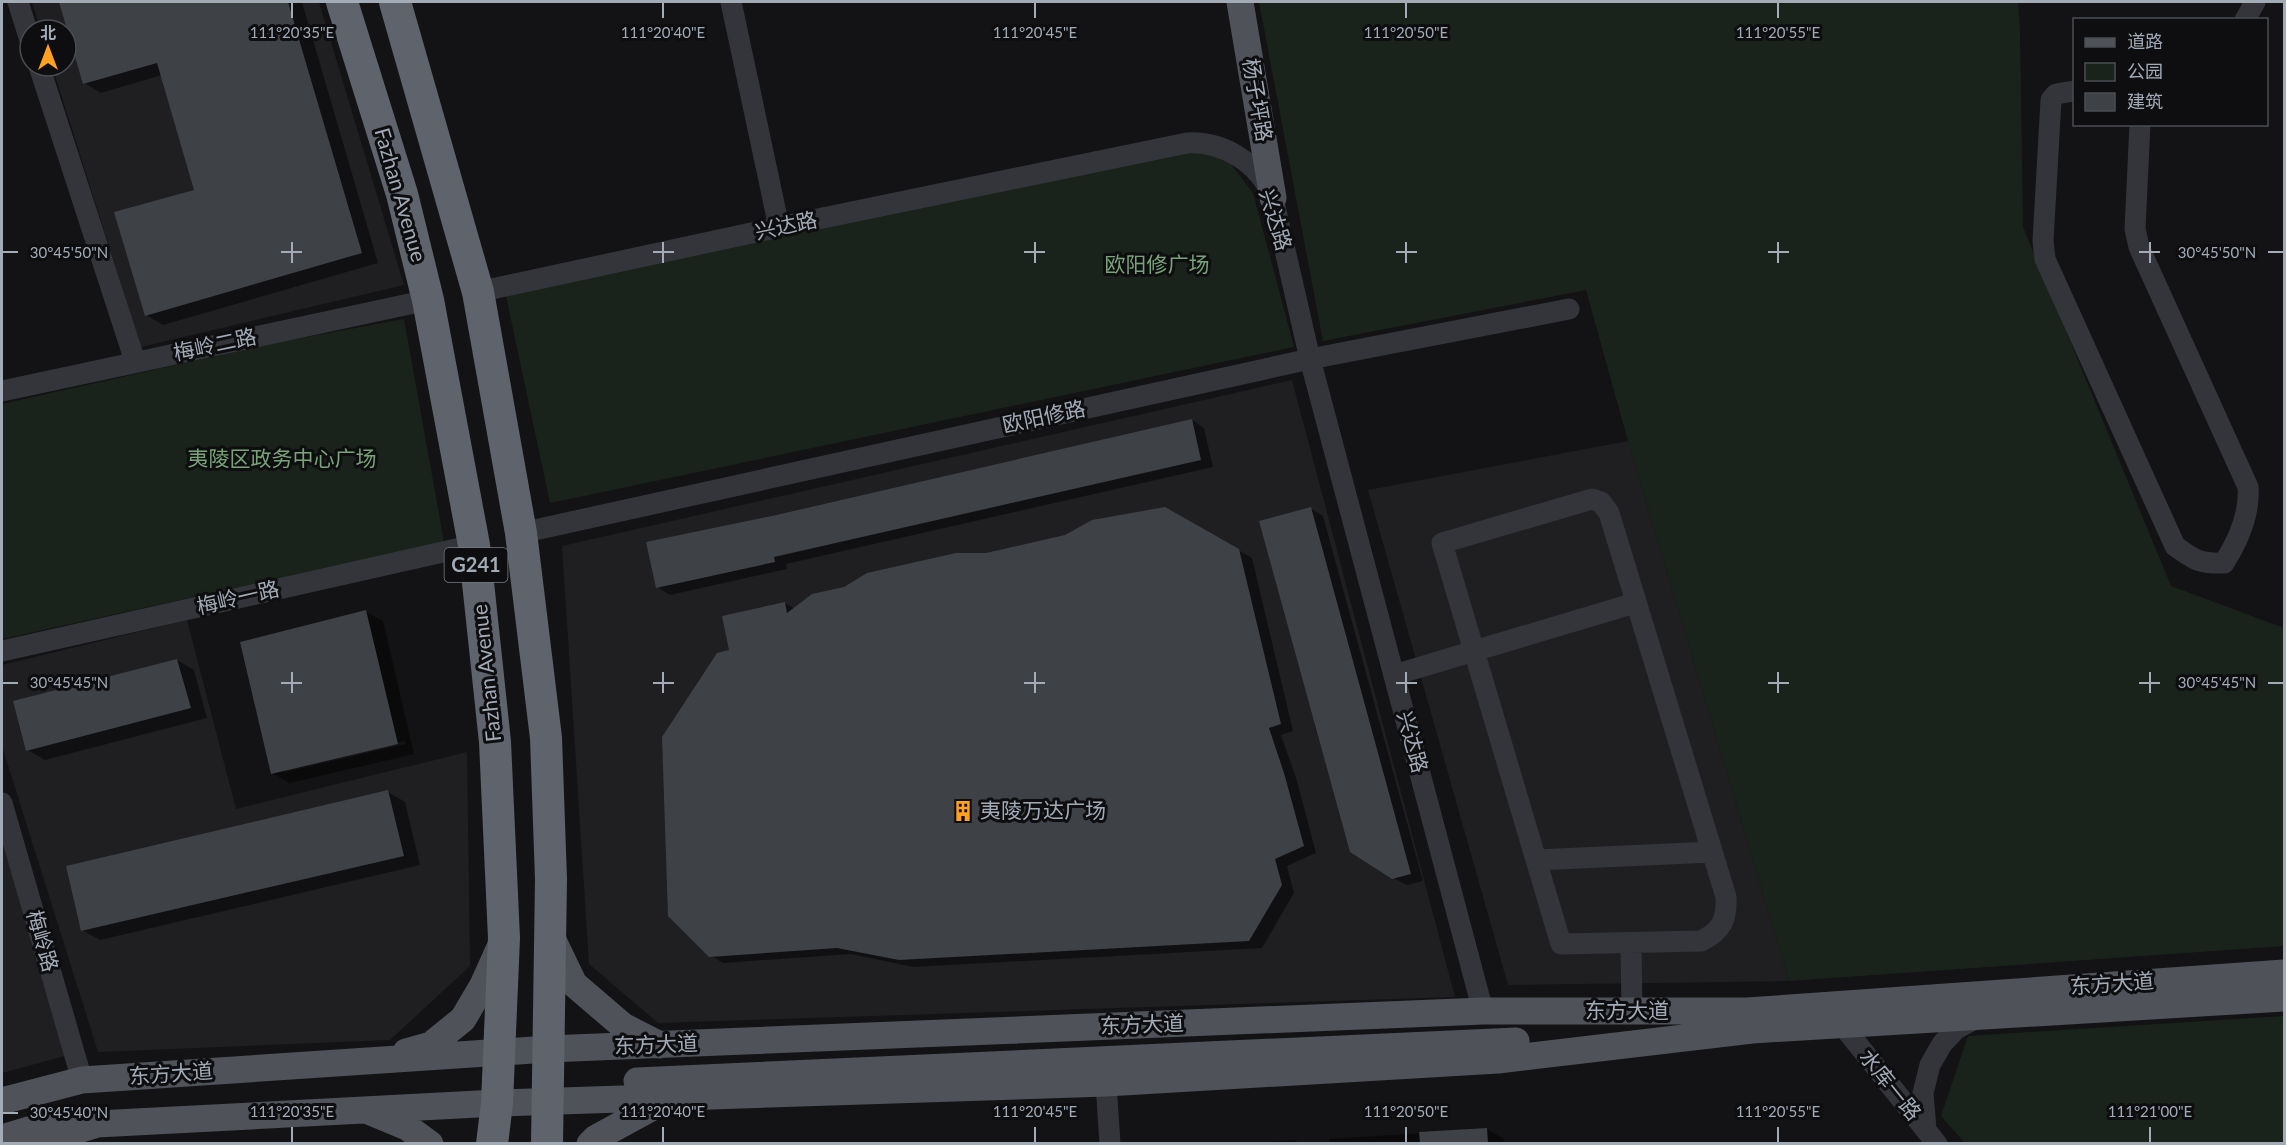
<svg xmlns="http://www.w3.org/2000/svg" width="2286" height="1145" font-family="Lato,'Noto Sans SC',sans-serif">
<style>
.built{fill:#1f1f22}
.green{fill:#1a231b}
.shadow{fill:#0007;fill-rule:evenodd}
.building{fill:#3e4145}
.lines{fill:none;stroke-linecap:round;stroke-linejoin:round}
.minor{stroke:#33353a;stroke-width:21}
.major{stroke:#4f5259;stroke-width:27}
.highway{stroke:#5f636b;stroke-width:32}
.ticks{fill:none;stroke:#a3abb6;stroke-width:2}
.labels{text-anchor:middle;stroke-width:6;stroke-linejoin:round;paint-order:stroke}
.shield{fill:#0e0e10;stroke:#767c84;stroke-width:1.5}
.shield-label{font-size:20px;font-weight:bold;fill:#a3abb6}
.street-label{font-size:21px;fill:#a3abb6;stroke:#0e0e10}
.park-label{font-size:21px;fill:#79a378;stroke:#0e0e10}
.poi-label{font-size:21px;fill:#a3abb6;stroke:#0e0e10;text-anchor:start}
.ticks-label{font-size:15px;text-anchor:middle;fill:#a3abb6;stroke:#0e0e10;stroke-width:6;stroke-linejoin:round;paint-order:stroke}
</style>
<rect width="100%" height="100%" fill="#131315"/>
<path class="built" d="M 32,2 L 319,2 L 404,285 L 141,347 L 52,66 L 66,66 L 66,30 L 41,30 Z
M 1292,380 L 1455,997 L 658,1023 L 589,964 L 562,546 Z
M 1628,441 L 1789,981 L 1508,985 L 1368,490 Z
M 187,620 L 236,809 L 467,752 L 470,966 L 390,1040 L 98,1052 L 2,746 L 2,665 Z
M 2,839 L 65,1056 L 2,1073 Z"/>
<path class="green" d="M 1259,2 L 2018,2 L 2020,32 L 2023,227 L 2171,586 L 2284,628 L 2284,946 L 1789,981 L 1628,441 L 1586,290 L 1323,341 Z
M 1190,148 L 1228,160 L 1253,193 L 1294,347 L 550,503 L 506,296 Z
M 404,319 L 444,542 L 2,639 L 2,404 L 269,344 Z
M 2284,1016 L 2284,1143 L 1965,1143 L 1941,1116 L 1968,1036 Z"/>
<path class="shadow" d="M 60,2 L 302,2 L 378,263 L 163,325 L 146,315 L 196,191 L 162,75 L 101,93 L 84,83 Z
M 1192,420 L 1204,428 L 1213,467 L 786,564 L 787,569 L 670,595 L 657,587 L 648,544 Z
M 1165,508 L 1252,558 L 1293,731 L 1281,735 L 1297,781 L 1316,853 L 1287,866 L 1294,893 L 1262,948 L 913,967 L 851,954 L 723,963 L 710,955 L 731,652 L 785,603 L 795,609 L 987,554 L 1065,537 Z
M 1310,508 L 1323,516 L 1423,881 L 1407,885 L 1393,878 Z
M 366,612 L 383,621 L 414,754 L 290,783 L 272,773 ZM 405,741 L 406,744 L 285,772 L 285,769 Z
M 177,660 L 194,670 L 207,718 L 45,760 L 28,750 Z
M 388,792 L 405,802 L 420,865 L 100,940 L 82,930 Z
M 1487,1129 L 1504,1139 L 1505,1144 L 1329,1144 L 1329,1139 Z
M 1295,1140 L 1301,1144 L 1239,1144 Z"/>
<path class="building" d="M 59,2 L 288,2 L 362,253 L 145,316 L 114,212 L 194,190 L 157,63 L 83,84 Z
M 1192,419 L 1201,460 L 774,557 L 775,562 L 656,588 L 646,542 L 776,515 Z
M 1165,507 L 1239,549 L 1281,724 L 1269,728 L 1284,773 L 1304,846 L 1275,859 L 1282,885 L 1249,941 L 899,960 L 837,948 L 709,957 L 668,916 L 662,737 L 717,653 L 729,650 L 722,616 L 785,602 L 787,613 L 812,594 L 844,587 L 867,573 L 956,553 L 986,553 L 1065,535 L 1092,520 Z
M 1311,507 L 1411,874 L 1392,879 L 1350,852 L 1259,521 Z
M 366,610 L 398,744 L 271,774 L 240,642 Z
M 177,659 L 191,708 L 26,751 L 13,701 Z
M 388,790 L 404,856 L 81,931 L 66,866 Z
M 1487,1128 L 1488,1143 L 1420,1143 L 1419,1132 Z"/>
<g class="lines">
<path class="minor" d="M 18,2 L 30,40
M 731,2 L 779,227
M 2245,20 L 2255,2
M 39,66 L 135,361
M 2074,91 L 2056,94 L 2051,100 L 2043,241 L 2045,259 L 2175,546 C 2194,560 2200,564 2224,563 C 2238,541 2250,514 2248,487 L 2139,247 L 2135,229 L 2140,124
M 478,292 L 779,227 L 1187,143 C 1224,141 1260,164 1273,198 L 1310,359 L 1483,1011
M 2,391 L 428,300
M 1592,499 L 1601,502 L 1609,513 L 1726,897 C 1727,919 1722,931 1701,941 L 1561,944 L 1442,543 Z
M 521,533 L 1310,359 L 1569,309
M 2,651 L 474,545
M 1394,675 L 1635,603
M 2,803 L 82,1080
M 1536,860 L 1712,852
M 1631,944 L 1632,1011
M 1843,1026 L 1937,1144
M 1106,1083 L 1110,1144
M 1926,1129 L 1923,1093 L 1930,1065 L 1942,1044 L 1956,1029 L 1977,1018"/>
<path class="major" d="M 1240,2 L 1273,198
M 550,934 L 574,984 L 623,1026 L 660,1045
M 406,1052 L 431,1045 L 463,1019 L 483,985 L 501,945
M 637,1081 L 1516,1041
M 2,1101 L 82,1080 L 548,1049 L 1483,1011 L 1747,1011 L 2284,973
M 371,1112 L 407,1127 L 430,1144
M 2,1138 L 52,1123
M 33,1144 L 97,1124 L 497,1103 L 1106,1083 L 1498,1060 L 1752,1030 L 2284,998
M 590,1144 L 596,1138 L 664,1101"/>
<path class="highway" d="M 342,2 L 402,194 L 428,300 L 474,545 L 495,742 L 504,938 L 497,1103 L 492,1144
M 395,2 L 478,292 L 521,533 L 546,738 L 551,879 L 547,1144"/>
</g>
<path class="ticks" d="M 292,3 L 292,18M 663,3 L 663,18M 1035,3 L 1035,18M 1406,3 L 1406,18M 1778,3 L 1778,18M 292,242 L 292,263M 663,242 L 663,263M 1035,242 L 1035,263M 1406,242 L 1406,263M 1778,242 L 1778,263M 2150,242 L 2150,263M 3,252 L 18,252M 281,252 L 302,252M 653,252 L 674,252M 1024,252 L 1045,252M 1396,252 L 1417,252M 1768,252 L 1789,252M 2139,252 L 2160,252M 2268,252 L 2283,252M 292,672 L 292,693M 663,672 L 663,693M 1035,672 L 1035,693M 1406,672 L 1406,693M 1778,672 L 1778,693M 2150,672 L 2150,693M 3,683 L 18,683M 281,683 L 302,683M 653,683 L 674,683M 1024,683 L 1045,683M 1396,683 L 1417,683M 1768,683 L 1789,683M 2139,683 L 2160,683M 2268,683 L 2283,683M 3,1113 L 18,1113M 292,1127 L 292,1142M 663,1127 L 663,1142M 1035,1127 L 1035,1142M 1406,1127 L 1406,1142M 1778,1127 L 1778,1142M 2150,1127 L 2150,1142"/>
<defs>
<symbol id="building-bare" viewBox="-9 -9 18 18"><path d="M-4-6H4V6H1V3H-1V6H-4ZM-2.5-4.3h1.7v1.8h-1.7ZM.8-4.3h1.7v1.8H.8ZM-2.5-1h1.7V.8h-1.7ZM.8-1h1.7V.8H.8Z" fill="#ffa120" stroke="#0e0e10" stroke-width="2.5" paint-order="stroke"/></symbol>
</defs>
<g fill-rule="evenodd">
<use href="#building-bare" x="948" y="796" width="30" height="30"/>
</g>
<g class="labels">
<rect class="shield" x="444.5" y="548" width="63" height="34" rx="4.5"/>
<g class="shield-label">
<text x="476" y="572">G241</text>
</g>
<g class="street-label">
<text transform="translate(1257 100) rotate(80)" y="7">杨子坪路</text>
<text transform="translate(400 195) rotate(74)" y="7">Fazhan Avenue</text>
<text transform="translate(1275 220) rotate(73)" y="7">兴达路</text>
<text transform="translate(786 226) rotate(-12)" y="7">兴达路</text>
<text transform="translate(215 345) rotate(-12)" y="7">梅岭二路</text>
<text transform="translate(1044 417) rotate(-12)" y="7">欧阳修路</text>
<text transform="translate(238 598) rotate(-13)" y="7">梅岭一路</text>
<text transform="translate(487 673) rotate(-96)" y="7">Fazhan Avenue</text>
<text transform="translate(1412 742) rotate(75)" y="7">兴达路</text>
<text transform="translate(42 941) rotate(74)" y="7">梅岭路</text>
<text transform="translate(2112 984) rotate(-4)" y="7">东方大道</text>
<text x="1627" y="1018">东方大道</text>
<text transform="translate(1142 1025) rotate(-2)" y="7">东方大道</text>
<text transform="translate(656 1045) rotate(-2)" y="7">东方大道</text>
<text transform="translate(171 1074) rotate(-4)" y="7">东方大道</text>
<text transform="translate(1890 1085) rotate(51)" y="7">水库一路</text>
</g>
<g class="park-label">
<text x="1157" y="272">欧阳修广场</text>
<text x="282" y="466">夷陵区政务中心广场</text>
</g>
<g class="poi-label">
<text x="980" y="818">夷陵万达广场</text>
</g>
</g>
<g class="ticks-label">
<text x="292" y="38">111°20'35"E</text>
<text x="663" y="38">111°20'40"E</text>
<text x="1035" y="38">111°20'45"E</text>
<text x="1406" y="38">111°20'50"E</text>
<text x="1778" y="38">111°20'55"E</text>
<text x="69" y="258">30°45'50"N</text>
<text x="2217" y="258">30°45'50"N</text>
<text x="69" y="688">30°45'45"N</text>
<text x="2217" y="688">30°45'45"N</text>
<text x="292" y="1117">111°20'35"E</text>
<text x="663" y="1117">111°20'40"E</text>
<text x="1035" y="1117">111°20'45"E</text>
<text x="1406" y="1117">111°20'50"E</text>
<text x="1778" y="1117">111°20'55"E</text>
<text x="2150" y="1117">111°21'00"E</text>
<text x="69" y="1118">30°45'40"N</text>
</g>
<rect width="2286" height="1145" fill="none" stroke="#a3abb6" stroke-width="6"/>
<rect x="2073" y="18" width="195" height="108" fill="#0e0e10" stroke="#4a4d52" stroke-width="1.5"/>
<rect x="2085" y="38" width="30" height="9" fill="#4f5259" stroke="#4a4d52" stroke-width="1.5"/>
<text x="2127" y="48" font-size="18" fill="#a3abb6">道路</text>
<rect x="2085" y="63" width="30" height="18" fill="#1a231b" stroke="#4a4d52" stroke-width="1.5"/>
<text x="2127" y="78" font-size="18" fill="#a3abb6">公园</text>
<rect x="2085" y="93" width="30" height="18" fill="#3e4145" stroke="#4a4d52" stroke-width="1.5"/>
<text x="2127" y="108" font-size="18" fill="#a3abb6">建筑</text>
<g transform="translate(48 48)"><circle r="28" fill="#0e0e10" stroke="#4a4d52" stroke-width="1.5"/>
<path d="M0-4.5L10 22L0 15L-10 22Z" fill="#ffa120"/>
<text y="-9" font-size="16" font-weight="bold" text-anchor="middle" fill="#a3abb6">北</text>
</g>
</svg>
